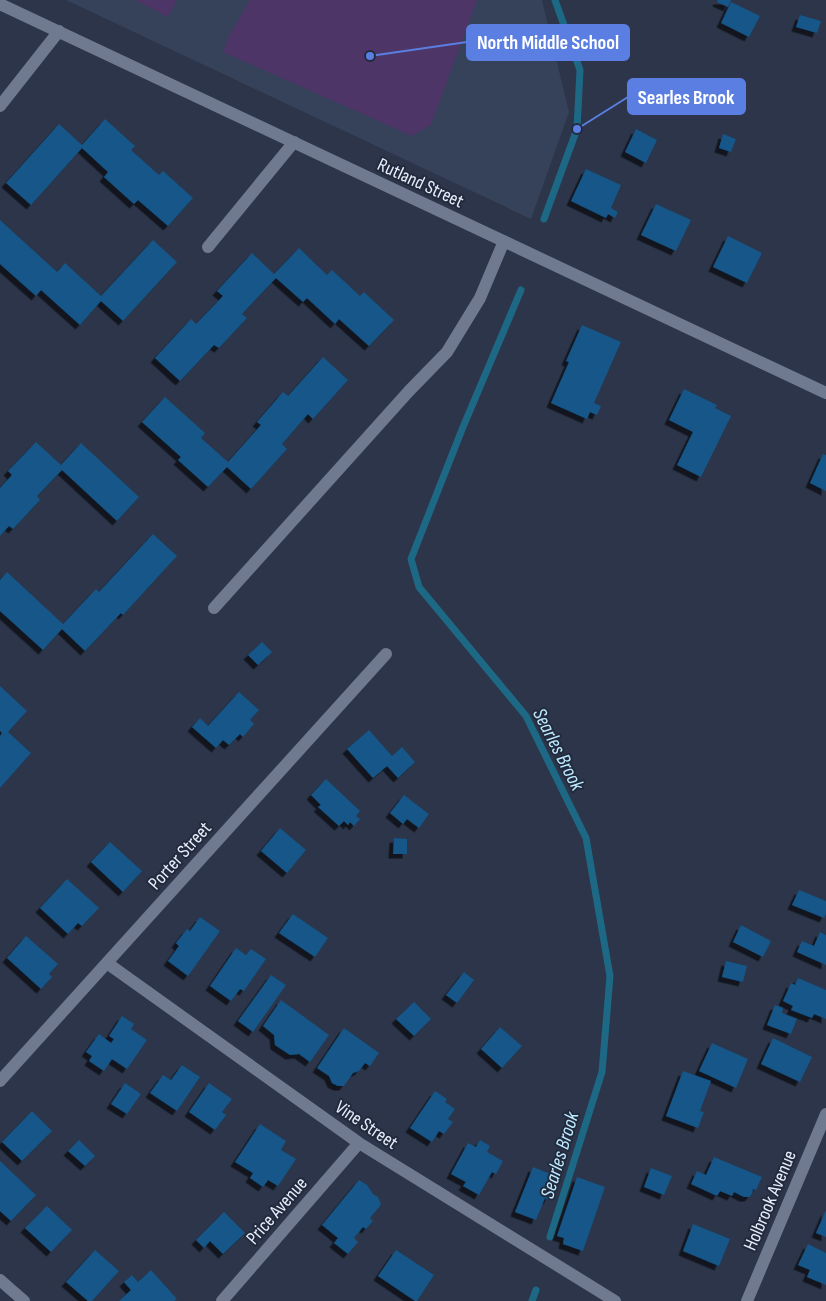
<svg xmlns="http://www.w3.org/2000/svg" width="826" height="1301" font-family="'Sofia Sans Condensed',sans-serif">
<style>
.built{fill:#36415a}
.green{fill:#4d3568}
.lines{fill:none;stroke-linecap:round;stroke-linejoin:round}
.stream{stroke:#1d6985;stroke-width:7}
.building{fill:#135688;filter:url(#shadow)}
.minor{stroke:#6f7990;stroke-width:12}
.labels{text-anchor:middle;stroke-width:4;stroke-linejoin:round;paint-order:stroke}
.street-label{font-size:19px;fill:#e7edfa;stroke:#222b3e}
.water-label{font-size:20px;font-style:italic;fill:#beeaff;stroke:#222b3e}
.leader{fill:none;stroke:#5a7ee2;stroke-width:2}
.callout-dot{fill:#5a7ee2;stroke:#222b3e;stroke-width:2}
.callout{fill:#5a7ee2;stroke:#5a7ee2;stroke-width:2}
.callout-label{font-size:20px;text-anchor:middle;font-weight:bold;fill:#fff}
</style>
<defs>
<filter id="shadow"><feDropShadow dx="-4.5" dy="4.5" stdDeviation="0" flood-color="#0009"/></filter>
</defs>
<rect width="100%" height="100%" fill="#2c3549"/>
<path class="built" d="M 66,0 L 542,0 L 569,112 L 531,219 Z"/>
<path class="green" d="M 135,0 L 177,0 L 168,17 Z
M 250,0 L 477,0 L 431,125 L 412,136 L 223,52 L 230,34 Z"/>
<g class="lines">
<path class="stream" d="M 544,219 L 577,129 L 580,70 L 555,0
M 521,290 L 463,427 L 411,559 L 419,587 L 526,716 L 586,838 L 610,976 L 602,1072 L 550,1237
M 532,1301 L 536,1290"/>
</g>
<path class="building" d="M 718,0 L 731,0 L 728,7 L 717,2 Z
M 731,2 L 760,16 L 749,37 L 721,23 Z
M 800,15 L 821,21 L 817,33 L 796,27 Z
M 105,119 L 135,146 L 131,150 L 159,175 L 163,171 L 193,198 L 168,226 L 138,200 L 134,204 L 104,177 L 108,172 L 82,148 L 31,205 L 6,183 L 59,124 L 82,145 Z
M 636,129 L 657,140 L 646,163 L 625,152 Z
M 723,134 L 736,139 L 731,152 L 719,148 Z
M 586,169 L 621,185 L 611,208 L 618,212 L 615,218 L 608,214 L 606,218 L 571,201 Z
M 656,204 L 691,220 L 676,251 L 641,235 Z
M 0,220 L 57,272 L 65,263 L 101,296 L 153,240 L 177,262 L 123,321 L 101,301 L 80,325 L 41,290 L 36,296 L 0,264 Z
M 728,236 L 762,253 L 747,283 L 713,267 Z
M 299,248 L 327,275 L 332,270 L 360,296 L 364,292 L 394,320 L 369,346 L 339,319 L 335,324 L 307,298 L 303,302 L 276,278 L 242,314 L 247,318 L 219,348 L 214,345 L 180,381 L 155,358 L 191,319 L 196,324 L 223,296 L 217,291 L 252,253 L 274,274 Z
M 582,325 L 621,342 L 594,403 L 601,406 L 597,415 L 590,412 L 587,419 L 551,403 L 569,362 L 566,361 Z
M 323,357 L 348,380 L 313,419 L 308,414 L 282,444 L 287,449 L 251,489 L 227,467 L 208,487 L 178,460 L 181,457 L 142,422 L 165,397 L 205,433 L 201,438 L 228,462 L 261,425 L 257,422 L 283,392 L 288,396 Z
M 684,389 L 717,405 L 715,408 L 731,416 L 701,477 L 677,465 L 693,432 L 669,420 Z
M 36,442 L 61,465 L 81,443 L 139,497 L 117,521 L 62,470 L 37,496 L 40,500 L 13,529 L 9,526 L 0,536 L 0,488 L 12,475 L 8,471 Z
M 823,454 L 826,455 L 826,491 L 810,483 Z
M 153,534 L 177,556 L 123,615 L 121,613 L 85,651 L 62,629 L 43,650 L 0,611 L 0,580 L 7,572 L 63,624 L 96,589 L 99,592 Z
M 262,642 L 272,652 L 258,665 L 248,655 Z
M 0,686 L 27,711 L 8,732 L 31,753 L 0,788 L 0,736 L 2,733 L 0,731 Z
M 239,692 L 259,710 L 250,720 L 254,724 L 243,737 L 240,734 L 229,745 L 223,740 L 216,748 L 192,727 L 200,718 L 208,726 Z
M 369,730 L 392,756 L 402,747 L 415,762 L 398,778 L 387,766 L 373,778 L 347,749 Z
M 326,779 L 360,811 L 356,816 L 360,819 L 354,826 L 350,822 L 348,825 L 344,821 L 339,826 L 318,807 L 321,805 L 311,795 Z
M 404,795 L 429,814 L 419,828 L 407,819 L 403,824 L 390,813 Z
M 280,828 L 306,850 L 287,873 L 261,851 Z
M 394,838 L 407,839 L 407,854 L 393,854 Z
M 110,842 L 142,871 L 123,892 L 91,862 Z
M 67,879 L 99,908 L 82,926 L 78,923 L 68,934 L 40,908 Z
M 799,890 L 826,901 L 826,914 L 824,918 L 792,905 Z
M 293,914 L 328,938 L 315,957 L 279,933 Z
M 200,917 L 220,931 L 188,976 L 168,961 L 179,946 L 176,943 L 187,929 L 190,931 Z
M 741,925 L 771,941 L 763,957 L 733,942 Z
M 820,932 L 826,935 L 826,965 L 797,952 L 802,941 L 814,946 Z
M 26,936 L 58,964 L 49,974 L 52,977 L 41,989 L 7,958 Z
M 236,948 L 246,955 L 251,949 L 266,959 L 244,991 L 240,989 L 231,1001 L 210,986 Z
M 726,961 L 747,966 L 743,982 L 722,977 Z
M 464,972 L 474,980 L 457,1003 L 446,995 Z
M 271,975 L 286,985 L 253,1032 L 238,1021 Z
M 798,978 L 826,990 L 826,1019 L 814,1014 L 812,1018 L 791,1010 L 793,1006 L 783,1001 L 791,983 L 795,985 Z
M 281,1000 L 329,1035 L 310,1062 L 299,1054 L 290,1055 L 275,1045 L 274,1035 L 263,1026 Z
M 414,1002 L 431,1019 L 414,1036 L 396,1019 Z
M 775,1005 L 783,1008 L 782,1013 L 797,1019 L 791,1034 L 767,1025 Z
M 122,1016 L 134,1024 L 131,1029 L 147,1040 L 127,1069 L 112,1059 L 104,1071 L 89,1061 L 92,1056 L 86,1052 L 99,1034 L 111,1043 L 114,1039 L 109,1036 Z
M 500,1027 L 522,1046 L 502,1068 L 481,1049 Z
M 344,1028 L 379,1053 L 370,1066 L 365,1063 L 359,1071 L 353,1073 L 344,1086 L 338,1086 L 332,1083 L 329,1076 L 317,1068 Z
M 773,1038 L 812,1057 L 800,1082 L 761,1064 Z
M 712,1043 L 748,1059 L 736,1088 L 699,1071 Z
M 182,1065 L 200,1077 L 177,1111 L 150,1093 L 163,1075 L 171,1080 Z
M 683,1071 L 711,1081 L 700,1111 L 704,1112 L 698,1128 L 666,1116 Z
M 125,1083 L 141,1094 L 127,1114 L 111,1104 Z
M 209,1083 L 232,1099 L 222,1112 L 226,1115 L 215,1130 L 189,1112 Z
M 435,1091 L 447,1099 L 445,1102 L 455,1109 L 448,1119 L 453,1122 L 444,1134 L 439,1131 L 432,1142 L 410,1128 Z
M 32,1111 L 52,1131 L 22,1161 L 2,1142 Z
M 260,1124 L 286,1141 L 281,1150 L 296,1159 L 278,1186 L 268,1180 L 263,1187 L 250,1178 L 253,1173 L 235,1162 Z
M 79,1140 L 95,1156 L 85,1166 L 68,1151 Z
M 480,1140 L 490,1146 L 487,1152 L 503,1161 L 496,1174 L 492,1172 L 479,1195 L 463,1186 L 466,1182 L 451,1174 L 468,1143 L 476,1147 Z
M 714,1157 L 762,1177 L 756,1190 L 753,1189 L 752,1194 L 749,1197 L 744,1197 L 734,1192 L 732,1196 L 720,1191 L 717,1196 L 691,1184 L 697,1171 L 706,1175 Z
M 0,1161 L 36,1195 L 11,1221 L 0,1211 Z
M 533,1167 L 558,1177 L 548,1200 L 545,1198 L 536,1220 L 515,1212 Z
M 651,1168 L 672,1176 L 664,1195 L 644,1187 Z
M 577,1177 L 605,1187 L 583,1251 L 563,1244 L 564,1238 L 557,1236 Z
M 359,1180 L 367,1185 L 373,1194 L 378,1197 L 381,1204 L 380,1206 L 370,1218 L 373,1221 L 366,1229 L 363,1227 L 354,1238 L 358,1242 L 348,1254 L 334,1243 L 338,1238 L 322,1225 Z
M 47,1206 L 72,1230 L 51,1252 L 25,1228 Z
M 826,1210 L 826,1237 L 816,1233 Z
M 224,1212 L 245,1233 L 223,1254 L 210,1241 L 204,1248 L 196,1240 Z
M 693,1224 L 730,1239 L 719,1266 L 683,1251 Z
M 808,1244 L 826,1253 L 826,1285 L 807,1277 L 810,1270 L 798,1265 Z
M 95,1250 L 119,1271 L 92,1301 L 88,1301 L 66,1282 Z
M 396,1250 L 434,1275 L 417,1301 L 415,1301 L 378,1276 Z
M 151,1270 L 177,1299 L 174,1301 L 119,1301 L 131,1290 L 124,1282 L 132,1275 L 138,1282 Z"/>
<g class="lines">
<path class="minor" d="M 0,4 L 826,393
M 0,106 L 59,31
M 208,247 L 294,142
M 214,608 L 409,391 L 447,352 L 480,298 L 504,241
M 107,963 L 359,1143 L 615,1301
M 0,1081 L 386,654
M 0,1280 L 24,1301
M 222,1301 L 359,1143
M 747,1301 L 826,1114"/>
</g>
<g class="labels">
<g class="street-label">
<text transform="translate(421 182) rotate(25)" y="7">Rutland Street</text>
<text transform="translate(179 855) rotate(-48)" y="7">Porter Street</text>
<text transform="translate(367 1124) rotate(34)" y="7">Vine Street</text>
<text transform="translate(769 1200) rotate(-67)" y="7">Holbrook Avenue</text>
<text transform="translate(276 1210) rotate(-49)" y="7">Price Avenue</text>
</g>
<g class="water-label">
<text transform="translate(559 749) rotate(63)" y="7">Searles Brook</text>
<text transform="translate(559 1155) rotate(-73)" y="7">Searles Brook</text>
</g>
</g>
<path class="leader" d="M370 56L467 42M577 129L628 97"/>
<g class="callout-dot">
<circle cx="370" cy="56" r="5"/>
<circle cx="577" cy="129" r="5"/>
</g>
<g class="callout">
<rect x="467" y="25" width="162" height="35" rx="5"/>
<rect x="628" y="79" width="117" height="35" rx="5"/>
</g>
<g class="callout-label">
<text x="548" y="49">North Middle School</text>
<text x="686" y="104">Searles Brook</text>
</g>
</svg>
